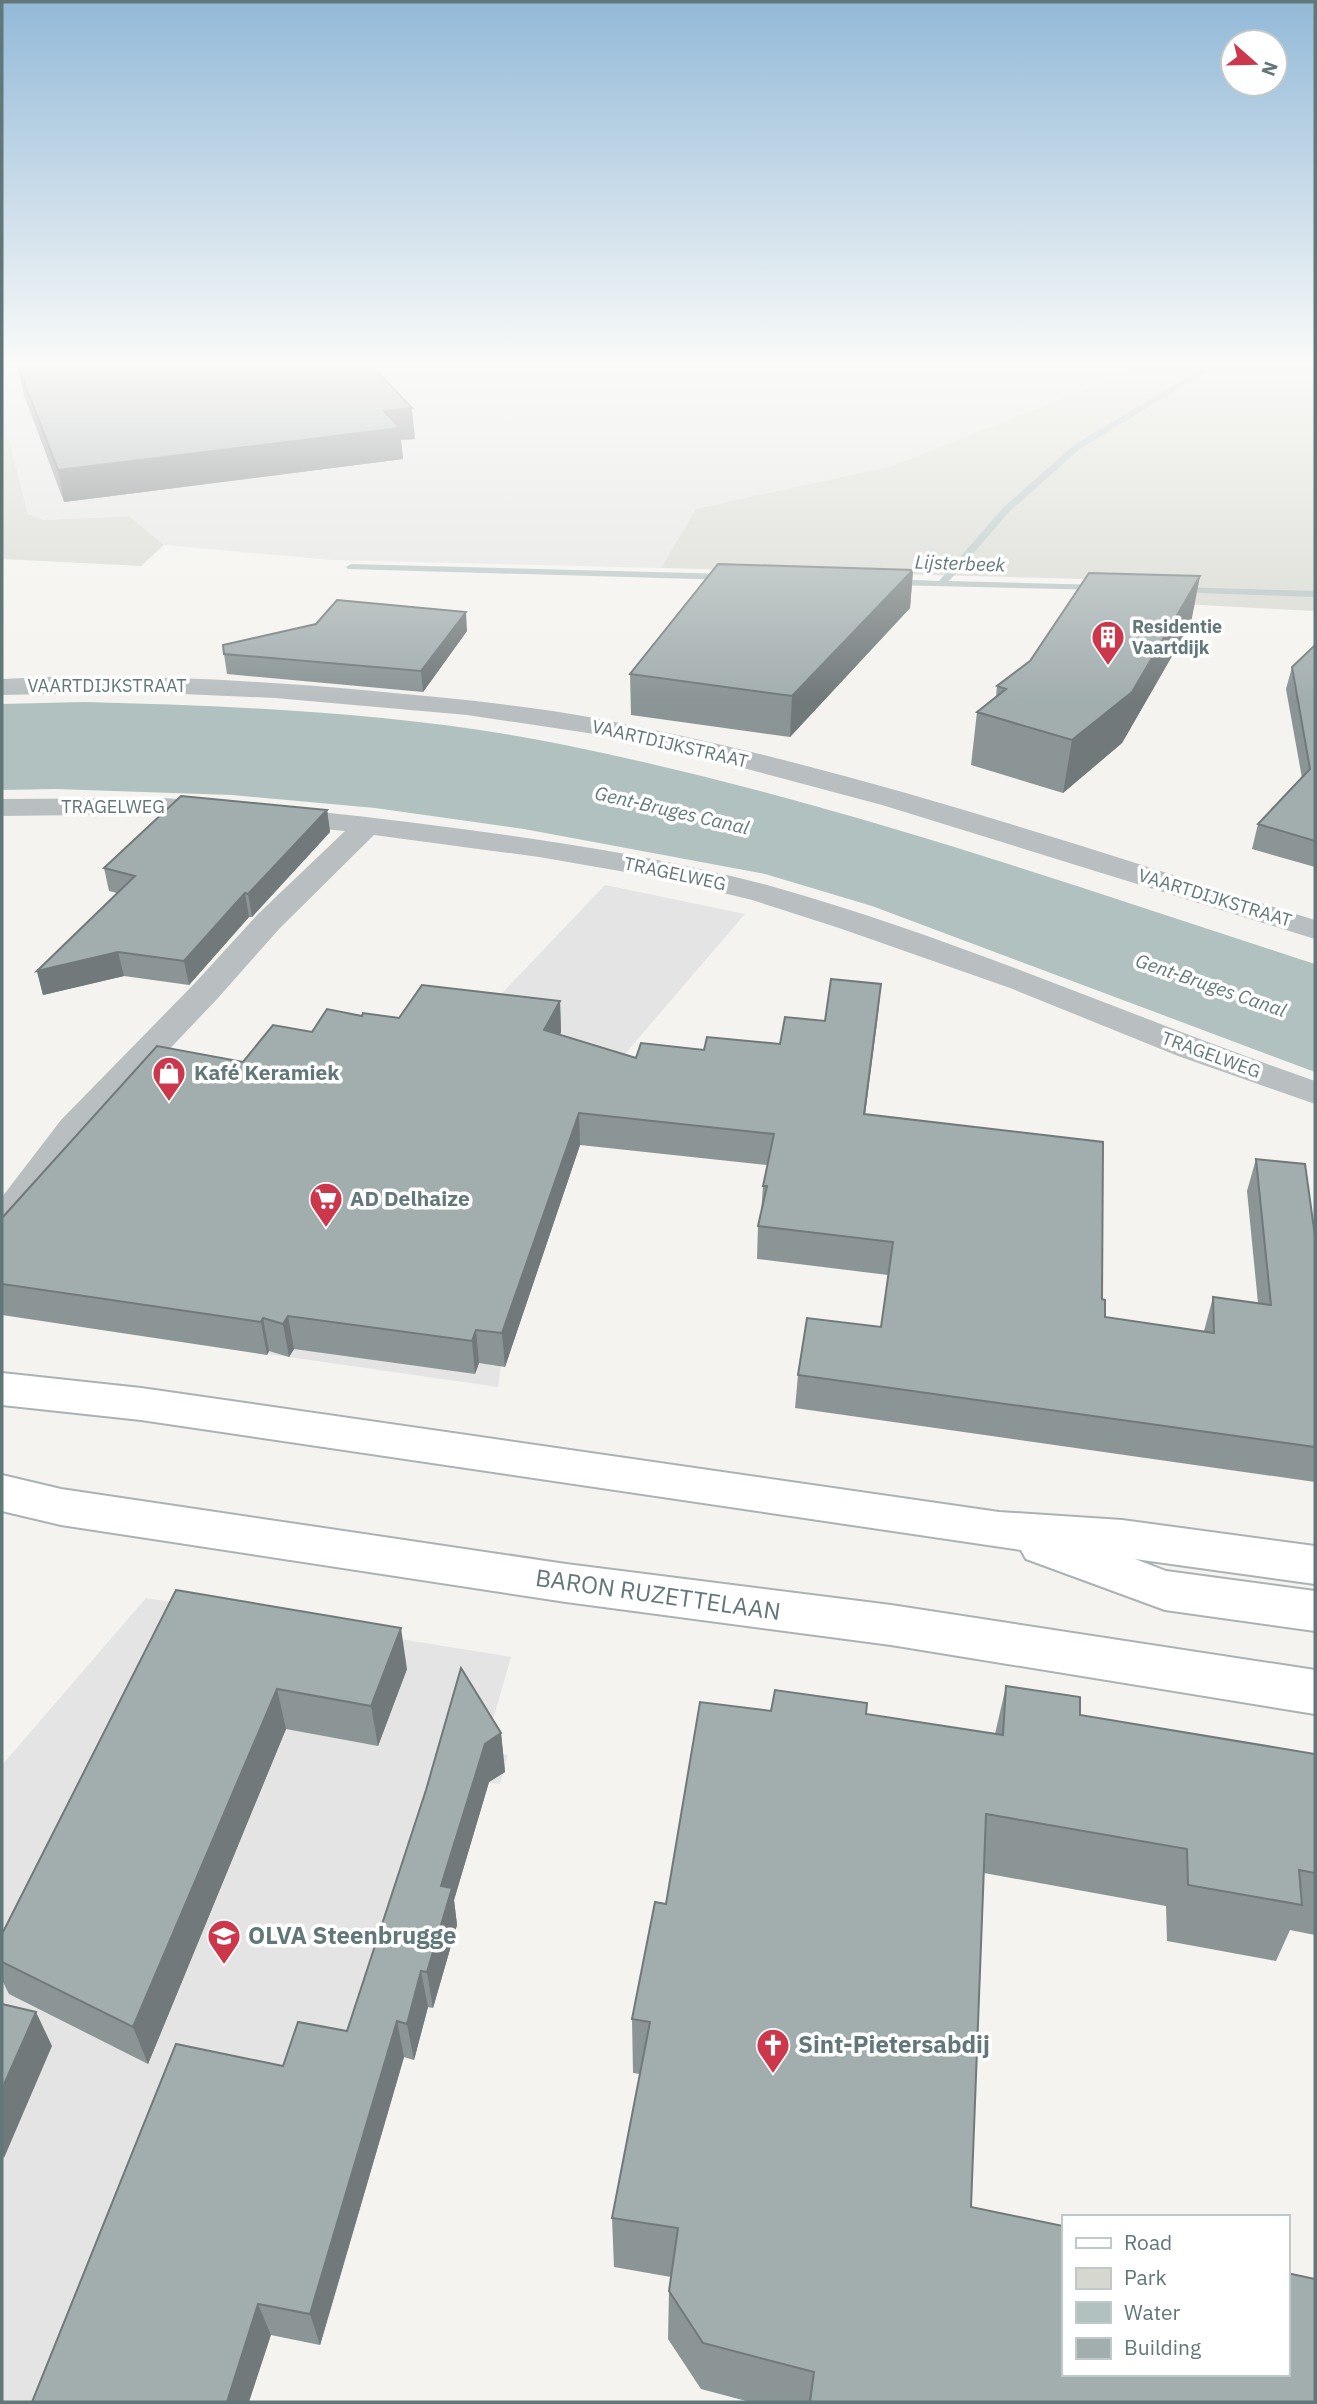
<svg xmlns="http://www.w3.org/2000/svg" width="1317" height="2404" font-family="'IBM Plex Sans',sans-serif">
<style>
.built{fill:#e4e4e4}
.green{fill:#d6d8d0}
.water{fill:#b1c1c0}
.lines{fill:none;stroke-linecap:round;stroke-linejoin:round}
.stream{fill:#b1c1c0;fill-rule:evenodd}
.primary-casing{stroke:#abb2b3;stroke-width:4}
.minor{fill:#b9bfc0;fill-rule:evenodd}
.tertiary{fill:#b9bfc0;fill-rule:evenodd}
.primary{fill:#fff;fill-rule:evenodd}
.wall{fill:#8b9596}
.shaded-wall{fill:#71797a}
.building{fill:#a2adae;stroke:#71797a;stroke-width:2}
.labels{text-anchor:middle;stroke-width:7;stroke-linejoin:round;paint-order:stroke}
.far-poi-label{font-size:18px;font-weight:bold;fill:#627779;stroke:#fff;text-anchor:start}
.far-street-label{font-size:18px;fill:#627779;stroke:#fff}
.far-water-label{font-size:19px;font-style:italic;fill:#627b79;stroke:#fff}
.poi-label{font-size:21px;font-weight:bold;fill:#627779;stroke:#fff;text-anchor:start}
.near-street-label{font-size:24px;fill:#627779;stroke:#fff}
.near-poi-label{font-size:24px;font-weight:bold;fill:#627779;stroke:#fff;text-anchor:start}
</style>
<rect width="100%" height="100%" fill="#f4f3f0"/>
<path class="built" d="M 2,363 L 1152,363 L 892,466 L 697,509 L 661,568 L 331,560 L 164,545 L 129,516 L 42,520 L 28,514 L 9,441 L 2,439 Z
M 605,885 L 745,914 L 528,1167 L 498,1387 L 191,1343 L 448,1050 Z
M 146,1598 L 511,1657 L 484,1751 L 508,1755 L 500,1784 L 489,1783 L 447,1923 L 433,2008 L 428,2008 L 414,2060 L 404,2058 L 321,2345 L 271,2335 L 249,2402 L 2,2402 L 2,1765 Z"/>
<path class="green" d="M 1152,363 L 1315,363 L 1315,611 L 1122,601 L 1085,579 L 661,568 L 696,509 L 892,466 Z
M 2,439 L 9,440 L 28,514 L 43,520 L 129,516 L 164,545 L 141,566 L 2,559 Z"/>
<path class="water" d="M 84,702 C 244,706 407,713 565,745 C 821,797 1067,883 1315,964 L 1315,1072 L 872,906 L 765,874 L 524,829 L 375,808 L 232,795 L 55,789 L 2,790 L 2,704 Z"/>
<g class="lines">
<path class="stream" d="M 1211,363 L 1220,363 L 1080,449 L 1010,511 L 949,581 L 1101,585 L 1106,588 L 1104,590 L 893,585 L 888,582 L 893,579 L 939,581 L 1004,507 L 1074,445 Z
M 351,564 L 730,574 L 735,577 L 730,580 L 348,569 L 346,567 Z
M 1176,587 L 1315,591 L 1315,597 L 1173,592 L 1171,590 Z"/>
<defs>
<path id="primary" d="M 2,1373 L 141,1388 L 999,1512 L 1122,1520 L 1315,1546 L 1315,1584 L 1135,1559 L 1166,1571 L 1315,1591 L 1315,1631 L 1165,1610 L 1026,1559 L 1021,1550 L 141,1420 L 2,1405 Z
M 2,1475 L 61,1489 L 566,1564 L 891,1605 L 1315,1670 L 1315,1714 L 891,1645 L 566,1602 L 61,1525 L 2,1511 Z"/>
</defs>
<use href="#primary" class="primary-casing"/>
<path class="minor" d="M 164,798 C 264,805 362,816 462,829 C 567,843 671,859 774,887 C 959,939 1134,1018 1315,1081 L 1315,1104 L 1178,1056 L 1010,988 L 839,928 L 752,900 L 666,879 L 539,857 L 374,835 L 280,928 L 218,998 L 87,1136 L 16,1232 L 2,1236 L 2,1197 L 61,1120 L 194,984 L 258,914 L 345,831 L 164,814 L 2,816 L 2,799 Z"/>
<path class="tertiary" d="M 47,677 C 156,675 265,681 373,691 C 449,698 525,705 600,719 C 843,765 1080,846 1315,920 L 1315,939 L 882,805 L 717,761 L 601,735 L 467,715 L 275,698 L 138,692 L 2,695 L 2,679 Z"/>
<use href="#primary" class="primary"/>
</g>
<path class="wall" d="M 18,366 L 415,439 L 401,440 L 403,459 L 64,502 L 24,395 Z
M 913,570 L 910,608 L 790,737 L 631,715 L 630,674 Z
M 1191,623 L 1122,743 L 1063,793 L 971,765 L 977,712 L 996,697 L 997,686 Z
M 467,631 L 423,692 L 227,674 L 224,654 Z
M 1315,645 L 1315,867 L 1252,849 L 1258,824 L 1302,778 L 1286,689 L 1292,667 Z
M 327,810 L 330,832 L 252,917 L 249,917 L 189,985 L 124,976 L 43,995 L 37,971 L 117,893 L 109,891 L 104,868 Z
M 881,984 L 865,1114 L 1102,1299 L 1105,1317 L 1204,1331 L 1213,1297 L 1258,1303 L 1247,1191 L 1256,1159 L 1315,1236 L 1315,1482 L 795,1408 L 798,1375 L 881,1327 L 888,1275 L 757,1259 L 758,1226 L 761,1214 L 763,1186 L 767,1165 L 580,1145 L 505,1367 L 479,1363 L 475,1374 L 294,1349 L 289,1357 L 269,1351 L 267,1355 L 2,1315 L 2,1218 L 243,1062 L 312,1032 L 362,1016 L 399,1018 L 560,1001 L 561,1032 L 560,1035 L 636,1058 L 704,1050 L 780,1044 L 825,1021 Z
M 176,1590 L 407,1669 L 378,1746 L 286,1729 L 148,2064 L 9,1994 L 2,1980 L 2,1934 Z
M 1006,1686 L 1080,1715 L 1315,1754 L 1315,1935 L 1290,1930 L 1276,1961 L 1167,1941 L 1166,1906 L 984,1873 L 971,2207 L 1315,2402 L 750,2402 L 701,2389 L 668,2339 L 669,2291 L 671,2277 L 614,2267 L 612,2218 L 640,2074 L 633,2073 L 632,2019 L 666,1904 L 771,1711 L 995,1734 Z
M 501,1733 L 505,1772 L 489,1782 L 454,1900 L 457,1925 L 433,2008 L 428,2007 L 414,2060 L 404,2057 L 320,2345 L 271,2335 L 32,2402 L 347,2031 Z"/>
<path class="shaded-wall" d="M 412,408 L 415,439 L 401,440 L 403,459 L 64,502 L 58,470 L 384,411 Z
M 913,570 L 910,608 L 790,737 L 792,696 Z
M 1200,576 L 1191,623 L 1122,743 L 1063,793 L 1072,740 Z
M 466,612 L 467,631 L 423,692 L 421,671 Z
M 327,810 L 330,832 L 252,917 L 248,894 Z
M 245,893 L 249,917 L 189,985 L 184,961 Z
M 118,952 L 124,976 L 43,995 L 37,971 Z
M 881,984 L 878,1015 L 861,1146 L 864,1114 Z
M 560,1001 L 561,1032 L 546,1061 L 544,1030 Z
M 579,1113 L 580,1145 L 505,1367 L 502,1333 Z
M 288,1316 L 294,1349 L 289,1357 L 283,1324 Z
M 263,1318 L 269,1351 L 267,1355 L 261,1322 Z
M 476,1330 L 479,1363 L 475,1374 L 472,1341 Z
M 401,1628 L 407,1669 L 378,1746 L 371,1706 Z
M 277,1689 L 286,1729 L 148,2064 L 133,2027 Z
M 501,1733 L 505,1772 L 489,1782 L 454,1900 L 457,1925 L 433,2008 L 427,1972 L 441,1886 L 485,1744 Z
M 421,1971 L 428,2007 L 414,2060 L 407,2024 Z
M 36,2012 L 52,2046 L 4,2158 L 2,2154 L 2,2089 Z
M 397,2021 L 404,2057 L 320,2345 L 310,2314 Z
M 258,2304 L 271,2335 L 249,2402 L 227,2402 Z"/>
<path class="building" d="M 49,363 L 369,363 L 412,408 L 384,411 L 400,428 L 58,470 L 18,366 Z
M 718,564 L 913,570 L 792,696 L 630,674 Z
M 1089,573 L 1200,576 L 1132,692 L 1072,740 L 977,712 L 1006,689 L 997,686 L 1030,661 Z
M 337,600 L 466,612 L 421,671 L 224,654 L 223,645 L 316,624 Z
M 1315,645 L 1315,841 L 1258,824 L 1310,769 L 1292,667 Z
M 181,796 L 327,810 L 248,894 L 245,893 L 184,961 L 118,952 L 37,971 L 135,876 L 104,868 Z
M 831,979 L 881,984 L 864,1114 L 1103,1142 L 1102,1299 L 1105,1300 L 1105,1317 L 1214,1333 L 1213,1297 L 1271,1305 L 1256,1159 L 1305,1164 L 1315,1236 L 1315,1447 L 798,1375 L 807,1318 L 881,1327 L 893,1242 L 758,1226 L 767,1186 L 763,1186 L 774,1134 L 579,1113 L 502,1333 L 476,1330 L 472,1341 L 288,1316 L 283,1324 L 263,1318 L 261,1322 L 2,1284 L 2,1218 L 157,1046 L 243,1062 L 273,1025 L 312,1032 L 327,1009 L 362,1016 L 363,1013 L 399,1018 L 422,985 L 560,1001 L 544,1030 L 636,1058 L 641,1043 L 704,1050 L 707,1037 L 780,1044 L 785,1017 L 825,1021 Z
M 176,1590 L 401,1628 L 371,1706 L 277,1689 L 133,2027 L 2,1962 L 2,1934 Z
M 461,1668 L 501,1733 L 485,1744 L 441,1886 L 452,1888 L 427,1972 L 421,1971 L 407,2024 L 397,2021 L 310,2314 L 258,2304 L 227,2402 L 32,2402 L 176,2044 L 283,2066 L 298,2022 L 347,2031 L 426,1790 Z
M 1006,1686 L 1080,1697 L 1080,1715 L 1315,1754 L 1315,1873 L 1299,1870 L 1302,1905 L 1188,1885 L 1187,1849 L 986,1814 L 971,2207 L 1063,2226 L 1063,2374 L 1287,2374 L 1287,2273 L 1315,2279 L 1315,2402 L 810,2402 L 814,2372 L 703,2343 L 669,2291 L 678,2228 L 612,2218 L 650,2022 L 632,2019 L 655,1902 L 666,1904 L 700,1702 L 771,1711 L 775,1690 L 867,1703 L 866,1714 L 1003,1735 Z
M 2,2004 L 36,2012 L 2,2089 Z"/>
<linearGradient id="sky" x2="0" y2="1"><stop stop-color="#92b9d8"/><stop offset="0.52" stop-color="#fafaf8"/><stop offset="1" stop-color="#fafaf8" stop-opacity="0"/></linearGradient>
<rect width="1317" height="700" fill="url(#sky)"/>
<defs>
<symbol id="building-pin" viewBox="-11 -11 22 30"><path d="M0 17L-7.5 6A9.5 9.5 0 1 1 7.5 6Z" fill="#cd374b" stroke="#fff"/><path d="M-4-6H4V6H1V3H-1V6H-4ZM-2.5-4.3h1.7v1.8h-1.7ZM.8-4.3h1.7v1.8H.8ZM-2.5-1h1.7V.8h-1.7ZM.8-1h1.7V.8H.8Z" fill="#fff"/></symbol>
<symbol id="shop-pin" viewBox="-11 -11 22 30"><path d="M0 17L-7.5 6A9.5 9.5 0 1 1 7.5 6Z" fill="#cd374b" stroke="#fff"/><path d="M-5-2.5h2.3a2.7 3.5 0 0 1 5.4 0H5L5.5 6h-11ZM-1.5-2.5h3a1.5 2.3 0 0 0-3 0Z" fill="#fff"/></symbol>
<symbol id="supermarket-pin" viewBox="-11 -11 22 30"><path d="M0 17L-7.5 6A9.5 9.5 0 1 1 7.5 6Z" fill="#cd374b" stroke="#fff"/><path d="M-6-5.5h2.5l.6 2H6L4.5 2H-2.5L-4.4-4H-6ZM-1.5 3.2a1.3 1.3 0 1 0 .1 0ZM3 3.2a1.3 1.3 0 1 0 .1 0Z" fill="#fff"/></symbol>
<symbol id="school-pin" viewBox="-11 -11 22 30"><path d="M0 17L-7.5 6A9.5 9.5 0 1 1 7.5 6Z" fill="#cd374b" stroke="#fff"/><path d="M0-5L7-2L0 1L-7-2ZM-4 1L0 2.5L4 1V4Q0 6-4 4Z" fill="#fff"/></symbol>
<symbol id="church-pin" viewBox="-11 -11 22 30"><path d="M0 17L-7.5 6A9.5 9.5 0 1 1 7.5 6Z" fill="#cd374b" stroke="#fff"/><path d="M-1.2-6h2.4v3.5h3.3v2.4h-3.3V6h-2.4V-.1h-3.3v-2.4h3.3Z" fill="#fff"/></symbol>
</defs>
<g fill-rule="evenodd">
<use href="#building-pin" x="1089" y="618" width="38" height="52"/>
<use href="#shop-pin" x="150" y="1054" width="38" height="52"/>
<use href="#supermarket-pin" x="307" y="1180" width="38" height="52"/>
<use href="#school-pin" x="205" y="1917" width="38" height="52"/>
<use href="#church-pin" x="754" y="2026" width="38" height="52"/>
</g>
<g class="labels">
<g class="far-poi-label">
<text x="1132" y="633">Residentie<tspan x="1132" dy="21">Vaartdijk</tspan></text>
</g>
<g class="far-street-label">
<text x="107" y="692">VAARTDIJKSTRAAT</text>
<text transform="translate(670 744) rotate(13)" y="6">VAARTDIJKSTRAAT</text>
<text x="113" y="813">TRAGELWEG</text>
<text transform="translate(675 874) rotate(12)" y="6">TRAGELWEG</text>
<text transform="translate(1215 898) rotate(17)" y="6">VAARTDIJKSTRAAT</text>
<text transform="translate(1211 1055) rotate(20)" y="6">TRAGELWEG</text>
</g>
<g class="far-water-label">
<text transform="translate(960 563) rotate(2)" y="7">Lijsterbeek</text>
<text transform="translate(672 810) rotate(13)" y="7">Gent-Bruges Canal</text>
<text transform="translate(1211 985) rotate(19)" y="7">Gent-Bruges Canal</text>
</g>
<g class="poi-label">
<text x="194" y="1080">Kafé Keramiek</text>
<text x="350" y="1206">AD Delhaize</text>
</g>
<g class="near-street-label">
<text transform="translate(658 1595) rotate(8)" y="8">BARON RUZETTELAAN</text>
</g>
<g class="near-poi-label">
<text x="248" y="1944">OLVA Steenbrugge</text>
<text x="798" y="2053">Sint-Pietersabdij</text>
</g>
</g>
<rect width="1317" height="2404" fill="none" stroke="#627779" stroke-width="7"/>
<rect x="1062" y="2215" width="228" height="161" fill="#ffffff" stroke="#c0c9c9" stroke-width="2"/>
<rect x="1076" y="2238" width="35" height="10" fill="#ffffff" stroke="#c0c9c9" stroke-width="2"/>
<text x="1124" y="2250" font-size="21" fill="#627779">Road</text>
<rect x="1076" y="2268" width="35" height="21" fill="#d6d8d0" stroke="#c0c9c9" stroke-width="2"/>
<text x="1124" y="2285" font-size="21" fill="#627779">Park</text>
<rect x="1076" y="2302" width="35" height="21" fill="#b1c1c0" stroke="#c0c9c9" stroke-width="2"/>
<text x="1124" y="2320" font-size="21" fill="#627779">Water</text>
<rect x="1076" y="2338" width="35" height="21" fill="#a2adae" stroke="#c0c9c9" stroke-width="2"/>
<text x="1124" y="2355" font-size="21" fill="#627779">Building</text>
<g transform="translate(1254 63) rotate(110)"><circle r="33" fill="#ffffff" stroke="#c0c9c9" stroke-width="2"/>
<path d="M0-5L12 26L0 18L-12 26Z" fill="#cd374b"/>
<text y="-10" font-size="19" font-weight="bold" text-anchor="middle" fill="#627779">N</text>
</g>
</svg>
